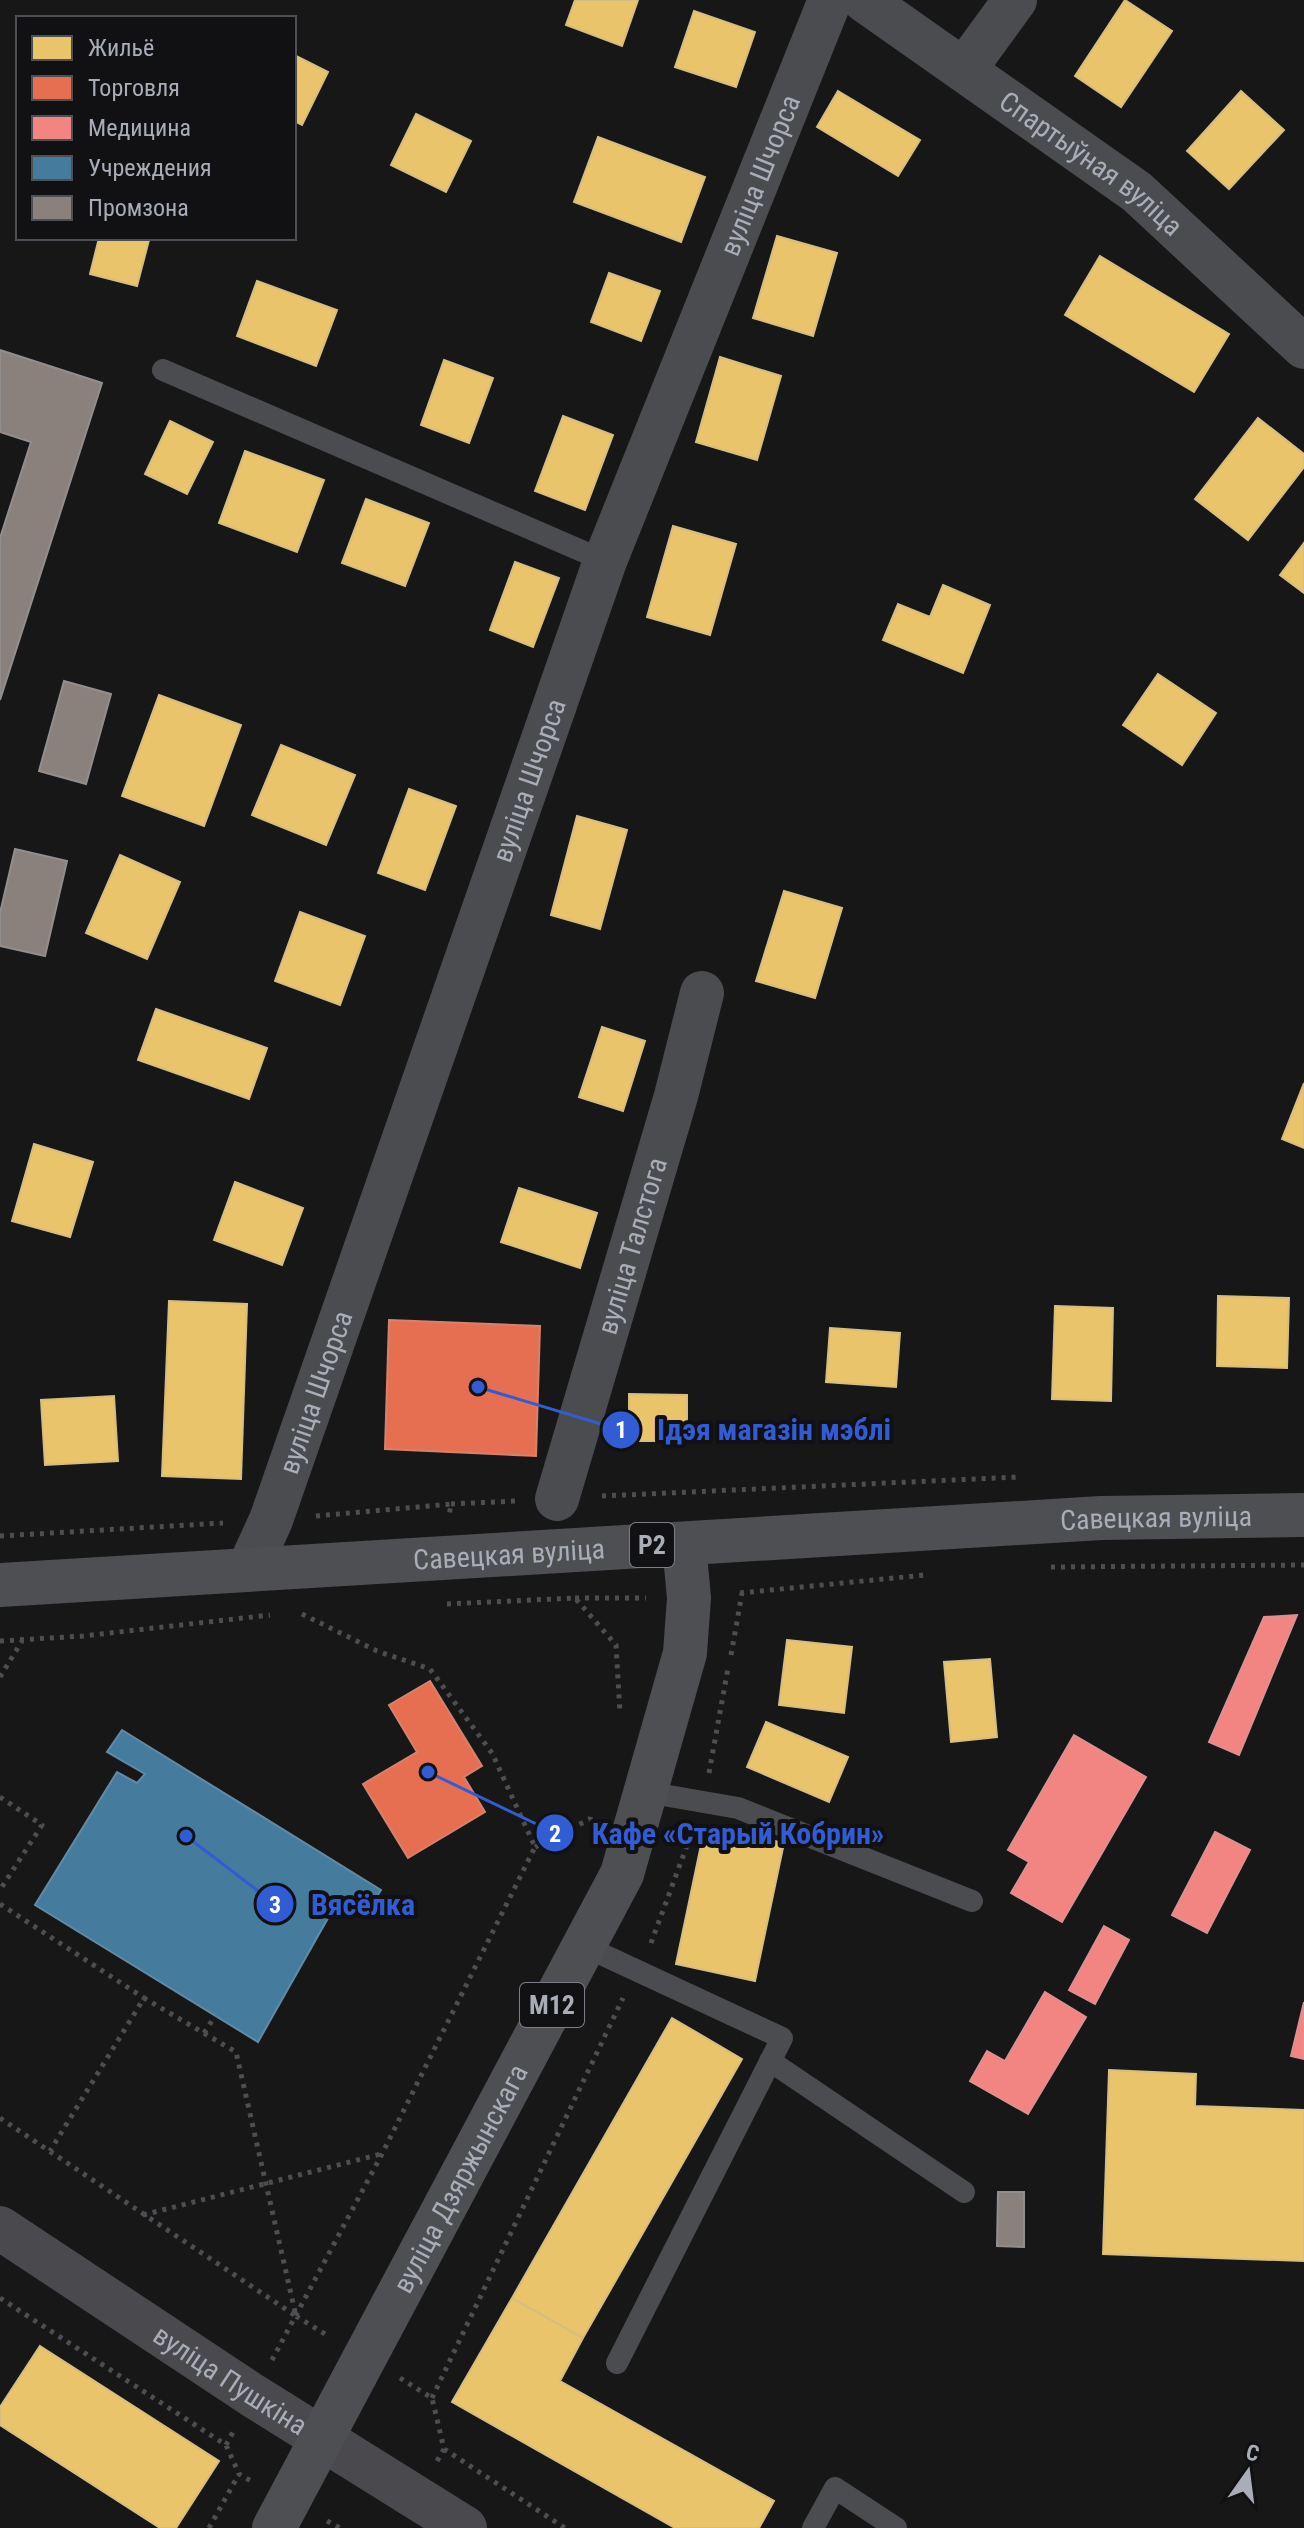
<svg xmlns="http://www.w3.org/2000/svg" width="1304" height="2528" font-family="'Roboto Condensed',sans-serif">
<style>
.homes{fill:#e9c46a;stroke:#d6bd81;stroke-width:2}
.shops{fill:#e76f51;stroke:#d48270;stroke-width:2}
.health{fill:#f28482;stroke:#dc9092;stroke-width:2}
.public{fill:#457b9d;stroke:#638aa5;stroke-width:2}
.industry{fill:#8a817c;stroke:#938e8e;stroke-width:2}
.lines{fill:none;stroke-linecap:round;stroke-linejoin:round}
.path{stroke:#4d4e52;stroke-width:5;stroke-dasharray:4 6;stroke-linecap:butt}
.service{stroke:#4b4c50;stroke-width:22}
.minor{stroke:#4b4c50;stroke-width:44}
.secondary{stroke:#4a4a4e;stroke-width:44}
.primary{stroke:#4d4f52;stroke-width:44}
.labels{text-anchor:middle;stroke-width:8;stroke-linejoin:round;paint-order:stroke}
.shield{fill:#111113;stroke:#7b7e86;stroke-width:2}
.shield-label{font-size:26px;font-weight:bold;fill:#a8adb8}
.street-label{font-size:28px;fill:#a8adb8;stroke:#111113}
.leader{fill:none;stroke:#325cd3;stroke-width:3}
.callout-dot{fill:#325cd3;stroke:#111113;stroke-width:3}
.mark-label{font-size:24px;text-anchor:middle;font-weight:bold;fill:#fff}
.callout-label{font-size:30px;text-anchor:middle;font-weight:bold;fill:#325cd3;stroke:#111113;stroke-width:8;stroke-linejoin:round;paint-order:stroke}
</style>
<rect width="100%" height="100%" fill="#171717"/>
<path class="homes" d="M 575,0 L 638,0 L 622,46 L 566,25 Z
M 1125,0 L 1172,31 L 1121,107 L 1075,76 Z
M 694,11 L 755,32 L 736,87 L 675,67 Z
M 294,55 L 328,72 L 302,125 L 294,121 Z
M 838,91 L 920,140 L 898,176 L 817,127 Z
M 1241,91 L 1284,130 L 1229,189 L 1187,151 Z
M 416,114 L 471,141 L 446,192 L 391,165 Z
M 598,137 L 705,177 L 681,242 L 574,202 Z
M 777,236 L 837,253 L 813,336 L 753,318 Z
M 99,238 L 149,240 L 137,286 L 90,274 Z
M 1100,256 L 1229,334 L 1194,392 L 1065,315 Z
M 609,273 L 660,291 L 641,341 L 591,322 Z
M 257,281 L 337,310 L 316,366 L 237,336 Z
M 720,357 L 781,376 L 757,460 L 696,442 Z
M 444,360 L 493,378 L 469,443 L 421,425 Z
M 563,416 L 613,435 L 585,510 L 535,491 Z
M 1258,418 L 1304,454 L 1304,467 L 1248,540 L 1195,499 Z
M 170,421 L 213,442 L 187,494 L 145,474 Z
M 245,451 L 324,480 L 297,552 L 219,523 Z
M 366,499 L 429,523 L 405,586 L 342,563 Z
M 673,526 L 736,544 L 710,635 L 647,617 Z
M 1304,543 L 1304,593 L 1280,575 Z
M 515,562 L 559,578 L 533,647 L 490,630 Z
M 943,585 L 990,605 L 963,673 L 883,640 L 898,604 L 930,617 Z
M 1158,674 L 1216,713 L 1182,765 L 1123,725 Z
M 159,695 L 241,725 L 204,826 L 122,796 Z
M 281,745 L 355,775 L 326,845 L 252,815 Z
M 409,789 L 456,806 L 425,890 L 378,873 Z
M 577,816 L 627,830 L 600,929 L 551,915 Z
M 120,855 L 180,882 L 147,959 L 86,933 Z
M 784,891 L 842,908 L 815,998 L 756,981 Z
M 300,912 L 365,936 L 340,1005 L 275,981 Z
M 156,1009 L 267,1048 L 249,1099 L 138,1060 Z
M 602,1027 L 645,1041 L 623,1111 L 579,1097 Z
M 1304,1083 L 1304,1148 L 1282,1139 Z
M 34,1144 L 93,1162 L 70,1237 L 12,1221 Z
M 235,1182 L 303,1208 L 282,1265 L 214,1240 Z
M 519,1188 L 597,1213 L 580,1268 L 501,1242 Z
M 1218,1296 L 1289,1298 L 1287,1368 L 1217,1366 Z
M 169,1301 L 247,1304 L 241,1479 L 162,1476 Z
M 1055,1306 L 1113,1308 L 1111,1401 L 1052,1399 Z
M 830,1328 L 900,1333 L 896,1387 L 826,1382 Z
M 629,1394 L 687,1395 L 687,1441 L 629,1441 Z
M 114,1396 L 118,1461 L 45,1465 L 41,1400 Z
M 787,1640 L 852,1647 L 844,1713 L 779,1705 Z
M 990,1659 L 997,1737 L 951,1742 L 944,1662 Z
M 766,1722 L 848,1757 L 829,1802 L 747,1767 Z
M 705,1826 L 784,1843 L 755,1981 L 676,1964 Z
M 672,2018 L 742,2059 L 583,2338 L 512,2298 Z
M 1109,2070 L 1196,2074 L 1195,2106 L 1304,2110 L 1304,2261 L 1103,2254 Z
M 512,2298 L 583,2338 L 560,2381 L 774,2501 L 759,2528 L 675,2528 L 452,2402 Z
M 40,2346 L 219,2461 L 176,2528 L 160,2528 L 0,2425 L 0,2407 Z"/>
<path class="shops" d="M 389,1320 L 540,1326 L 536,1456 L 385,1449 Z
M 430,1681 L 482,1766 L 464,1777 L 485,1812 L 408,1858 L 363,1784 L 417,1752 L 389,1705 Z"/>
<path class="health" d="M 1297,1615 L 1239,1755 L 1209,1742 L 1264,1617 Z
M 1074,1735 L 1146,1777 L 1062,1922 L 1011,1893 L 1029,1862 L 1008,1850 Z
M 1215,1832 L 1250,1850 L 1207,1933 L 1172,1915 Z
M 1104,1926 L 1129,1940 L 1095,2004 L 1069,1990 Z
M 1045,1992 L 1086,2017 L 1028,2114 L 970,2081 L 987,2051 L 1005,2061 Z
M 1304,2002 L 1304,2059 L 1291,2056 Z"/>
<path class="public" d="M 122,1730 L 381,1890 L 366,1913 L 340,1897 L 258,2042 L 35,1905 L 117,1772 L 137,1783 L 145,1774 L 107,1752 Z"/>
<path class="industry" d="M 0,350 L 102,383 L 0,700 L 0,538 L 31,442 L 0,432 Z
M 64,681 L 111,694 L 86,784 L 39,771 Z
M 15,849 L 67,861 L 45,956 L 0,946 L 0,913 Z
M 998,2192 L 1024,2192 L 1024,2247 L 997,2246 Z"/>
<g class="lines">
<path class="path" d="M 602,1496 L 1019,1477
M 451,1504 L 516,1501
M 316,1516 L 451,1504 L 449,1516
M 0,1536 L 223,1523
M 1051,1567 L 1304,1565
M 740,1593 L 925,1575
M 575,1598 L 646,1598
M 447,1604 L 575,1598 L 616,1645 L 620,1713
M 0,1641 L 83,1636 L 270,1615
M 731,1655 L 742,1593
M 0,1677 L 22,1641
M 709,1773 L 728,1668
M 0,1797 L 42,1825 L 0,1890
M 535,1847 L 590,1819 L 591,1815
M 0,1904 L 144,1998
M 651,1943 L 692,1832
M 204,2033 L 215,2016
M 0,2118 L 296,2316 L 236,2052 L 144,1998 L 50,2151
M 143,2215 L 381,2154
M 0,2298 L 226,2445 L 239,2474 L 251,2481
M 296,2316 L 330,2337
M 272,2360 L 382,2154 L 535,1847 L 492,1753 L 430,1669 L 377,1651 L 298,1612
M 400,2378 L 432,2398 L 444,2449 L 436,2463
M 432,2398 L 623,1998
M 226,2445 L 233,2432
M 444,2449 L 565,2528
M 327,2521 L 340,2528
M 209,2528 L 239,2474"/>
<path class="service" d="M 163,370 L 605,561
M 646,1792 L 738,1808 L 972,1901
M 584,1946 L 782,2038 L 617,2363
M 770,2061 L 964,2192
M 813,2528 L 835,2488 L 896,2528"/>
<g class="minor">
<path id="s1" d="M 864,0 L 1137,192 L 1304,347"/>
<path d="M 964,70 L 1015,0"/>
<path id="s2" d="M 557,1499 L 676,1096 L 702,993"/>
<path id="s3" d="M 249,1568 L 271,1520 L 605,561 L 830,0"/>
</g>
<path class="secondary" id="s4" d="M 0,2228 L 252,2395 L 465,2528"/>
<g class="primary">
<path id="s5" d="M 0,1585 L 1101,1518 L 1304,1515"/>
<path id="s6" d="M 274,2528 L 622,1874 L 685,1653 L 689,1598 L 684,1544"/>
</g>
</g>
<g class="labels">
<g class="shield">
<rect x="630" y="1523" width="44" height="44" rx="6"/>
<rect x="520" y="1983" width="64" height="44" rx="6"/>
</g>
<g class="shield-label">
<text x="652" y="1554">Р2</text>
<text x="552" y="2014">М12</text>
</g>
<g class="street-label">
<text dy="10" stroke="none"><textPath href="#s1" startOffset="280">Спартыўная вуліца</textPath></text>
<text dy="10" stroke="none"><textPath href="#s3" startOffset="1484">вуліца Шчорса</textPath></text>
<text dy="10" stroke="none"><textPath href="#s3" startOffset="836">вуліца Шчорса</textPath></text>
<text dy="10" stroke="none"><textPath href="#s2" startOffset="264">вуліца Талстога</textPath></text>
<text dy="10" stroke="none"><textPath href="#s3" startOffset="188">вуліца Шчорса</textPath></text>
<text dy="10" stroke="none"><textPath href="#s5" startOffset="1158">Савецкая вуліца</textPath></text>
<text dy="10" stroke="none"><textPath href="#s5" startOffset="510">Савецкая вуліца</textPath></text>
<text dy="10" stroke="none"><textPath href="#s6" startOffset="396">вуліца Дзяржынскага</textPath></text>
<text dy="10" stroke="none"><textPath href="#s4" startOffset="276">вуліца Пушкіна</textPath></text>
</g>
</g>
<path class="leader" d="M478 1387L621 1430M428 1772L555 1833M186 1836L275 1904"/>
<g class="callout-dot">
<circle cx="478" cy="1387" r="8"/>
<circle cx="428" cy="1772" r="8"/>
<circle cx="186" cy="1836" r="8"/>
<circle cx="621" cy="1430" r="20"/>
<circle cx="555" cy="1833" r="20"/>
<circle cx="275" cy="1904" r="20"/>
</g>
<g class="mark-label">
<text x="621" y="1438">1</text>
<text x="555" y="1842">2</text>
<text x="275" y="1913">3</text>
</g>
<g class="callout-label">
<text x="774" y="1440">Ідэя магазін мэблі</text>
<text x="738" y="1844">Кафе «Старый Кобрин»</text>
<text x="363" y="1915">Вясёлка</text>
</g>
<rect x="16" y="16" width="280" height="224" fill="#111113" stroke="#4d4f55" stroke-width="2"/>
<rect x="32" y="36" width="40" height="24" fill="#e9c46a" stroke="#4d4f55" stroke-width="2"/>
<text x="88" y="56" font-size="24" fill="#a8adb8">Жильё</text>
<rect x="32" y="76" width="40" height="24" fill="#e76f51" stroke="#4d4f55" stroke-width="2"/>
<text x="88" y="96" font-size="24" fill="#a8adb8">Торговля</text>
<rect x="32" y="116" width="40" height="24" fill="#f28482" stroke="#4d4f55" stroke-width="2"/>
<text x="88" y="136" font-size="24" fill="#a8adb8">Медицина</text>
<rect x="32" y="156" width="40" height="24" fill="#457b9d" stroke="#4d4f55" stroke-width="2"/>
<text x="88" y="176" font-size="24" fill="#a8adb8">Учреждения</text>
<rect x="32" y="196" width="40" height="24" fill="#8a817c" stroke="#4d4f55" stroke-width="2"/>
<text x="88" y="216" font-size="24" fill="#a8adb8">Промзона</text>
<g transform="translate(1248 2472) rotate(14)" stroke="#111113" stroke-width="6" paint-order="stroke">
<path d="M0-6L14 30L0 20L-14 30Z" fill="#a8adb8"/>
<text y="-12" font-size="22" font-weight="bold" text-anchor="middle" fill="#a8adb8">С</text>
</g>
</svg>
